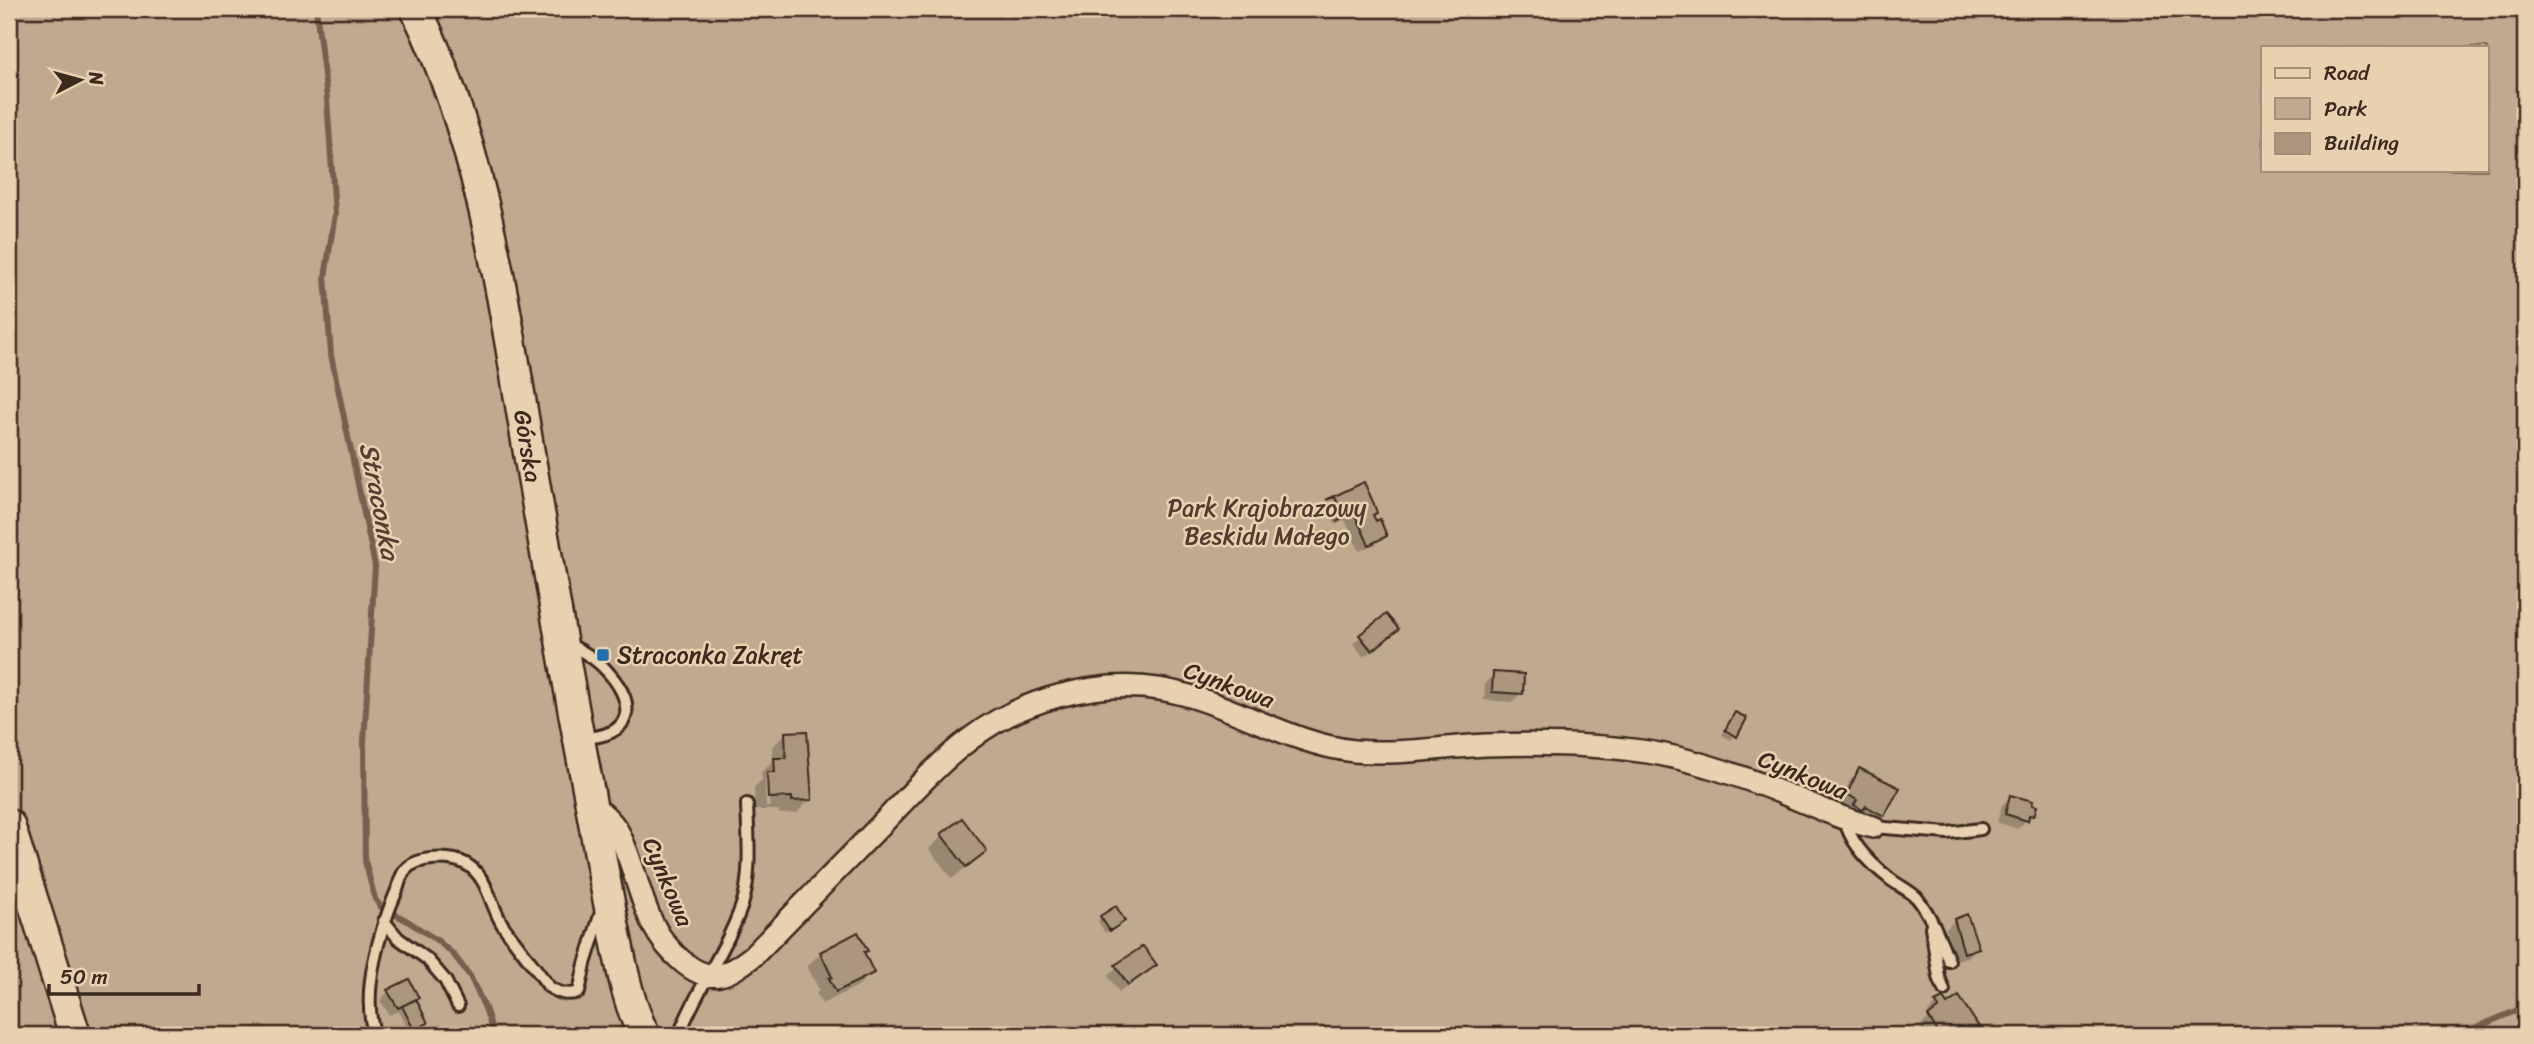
<svg xmlns="http://www.w3.org/2000/svg" width="2534" height="1044" font-family="Sriracha,sans-serif">
<style>
.green{fill:#bfaa8f;stroke:#7d6a56;stroke-width:2;fill-rule:evenodd}
.shadow{fill:#0003;fill-rule:evenodd}
.lines{fill:none;stroke-linecap:round;stroke-linejoin:round}
.stream{stroke:#73604e;stroke-width:6}
.building{fill:#aa977e;stroke:#3b2a1e;stroke-width:2}
.lane-casing{stroke:#3b2a1e;stroke-width:16}
.street-casing{stroke:#3b2a1e;stroke-width:26}
.secondary-casing{stroke:#3b2a1e;stroke-width:35}
.lane{stroke:#e8d1b1;stroke-width:10}
.street{stroke:#e8d1b1;stroke-width:21}
.secondary{stroke:#e8d1b1;stroke-width:30}
.poi-dot{fill:#1f6fb2;stroke:#e8d1b1;stroke-width:2.5}
.labels{text-anchor:middle;stroke-width:5;stroke-linejoin:round;paint-order:stroke}
.street-label{font-size:24px;fill:#3b2a1e;stroke:#e8d1b1}
.park-label{font-size:24px;fill:#4f3d2f;stroke:#e8d1b1}
.poi-label{font-size:24px;fill:#3b2a1e;stroke:#e8d1b1;text-anchor:start}
.water-label{font-size:26px;font-style:italic;fill:#524032;stroke:#e8d1b1}
</style>
<rect width="100%" height="100%" fill="#dec7a8"/>
<filter id="ink" filterUnits="userSpaceOnUse"><feTurbulence type="fractalNoise" baseFrequency=".0143" numOctaves="2"/><feDisplacementMap in="SourceGraphic" scale="14" xChannelSelector="R" yChannelSelector="G"/><feConvolveMatrix kernelMatrix="1 2 1 2 8 2 1 2 1" color-interpolation-filters="sRGB"/></filter>
<g filter="url(#ink)">
<path class="green" d="M 9,9 L 2525,9 L 2525,1035 L 9,1035 ZM 2263,47 L 2487,47 L 2487,170 L 2263,170 Z"/>
<path class="shadow" d="M 1362,485 L 1372,515 L 1385,535 L 1376,544 L 1359,551 L 1345,520 L 1335,525 L 1326,506 L 1335,498 Z
M 1362,635 L 1387,639 L 1364,657 L 1353,644 Z
M 1494,674 L 1521,693 L 1512,702 L 1484,700 L 1485,683 Z
M 1735,714 L 1745,719 L 1731,740 L 1722,735 Z
M 786,733 L 810,799 L 797,813 L 779,814 L 779,810 L 755,810 L 754,787 L 762,780 L 761,773 L 773,761 L 772,747 ZM 769,776 L 770,807 L 766,807 L 765,779 Z
M 1860,771 L 1898,789 L 1882,815 L 1874,824 L 1839,803 L 1851,779 Z
M 2011,796 L 2033,815 L 2017,829 L 1997,822 L 2002,805 Z
M 943,835 L 985,851 L 952,879 L 929,849 Z
M 1101,917 L 1119,925 L 1105,933 L 1098,921 Z
M 1955,920 L 1977,948 L 1968,957 L 1955,960 L 1946,929 Z
M 1143,948 L 1154,965 L 1119,992 L 1107,975 Z
M 866,950 L 863,953 L 872,972 L 858,986 L 822,1004 L 816,993 L 819,990 L 807,966 L 821,953 Z
M 388,992 L 414,1000 L 426,1023 L 410,1033 L 399,1011 L 389,1015 L 380,1000 Z
M 1936,1004 L 1977,1027 L 1969,1035 L 1926,1035 L 1920,1026 L 1931,1016 L 1928,1012 Z"/>
<g class="lines">
<path class="stream" d="M 316,9 L 327,99 L 335,214 L 325,277 L 331,355 L 375,566 L 364,741 L 365,861 L 375,899 L 381,907 L 406,920 L 438,941 L 453,954 L 470,976 L 485,1008 L 494,1035
M 2458,1035 L 2525,1007"/>
</g>
<path class="building" d="M 1364,482 L 1374,504 L 1377,513 L 1373,515 L 1376,521 L 1380,519 L 1387,536 L 1369,545 L 1354,513 L 1336,522 L 1344,517 L 1335,497 L 1326,500 Z
M 1386,614 L 1399,629 L 1372,651 L 1359,635 Z
M 1493,672 L 1524,674 L 1523,694 L 1492,692 Z
M 1735,712 L 1747,718 L 1737,737 L 1725,730 Z
M 807,731 L 812,800 L 792,801 L 792,797 L 768,798 L 767,772 L 775,772 L 774,758 L 786,758 L 785,732 Z
M 1859,768 L 1900,788 L 1884,816 L 1866,806 L 1863,810 L 1854,805 L 1857,800 L 1847,794 Z
M 2010,795 L 2033,801 L 2032,805 L 2037,806 L 2034,816 L 2029,815 L 2028,821 L 2005,814 Z
M 962,818 L 987,851 L 966,867 L 941,834 Z
M 1116,906 L 1125,921 L 1110,931 L 1100,916 Z
M 1967,914 L 1979,948 L 1964,953 L 1954,919 Z
M 858,932 L 868,951 L 864,952 L 874,973 L 836,992 L 829,978 L 832,977 L 820,952 Z
M 1143,946 L 1157,965 L 1128,985 L 1115,965 Z
M 409,979 L 419,998 L 398,1008 L 387,990 Z
M 1959,996 L 1979,1027 L 1967,1035 L 1965,1033 L 1961,1035 L 1940,1035 L 1928,1016 L 1939,1008 L 1935,1002 L 1943,998 L 1947,1004 Z
M 416,999 L 428,1023 L 414,1030 L 402,1006 Z"/>
<g class="lines">
<defs>
<path id="lane" d="M 566,643 C 580,650 596,658 607,671 C 639,706 632,737 581,738
M 1845,820 C 1850,844 1871,864 1890,879 C 1899,886 1909,890 1917,898 C 1932,917 1940,939 1949,961
M 1873,827 L 1947,833 L 1981,829
M 384,921 L 398,938 L 427,959 L 445,980 L 458,1006
M 1931,927 L 1939,977 L 1944,990
M 375,1035 C 360,994 380,929 397,890 C 399,884 401,875 405,870 C 417,856 451,856 466,864 C 489,877 490,907 504,927 C 519,947 534,966 549,987 C 559,993 567,996 579,992 L 585,964 L 602,909
M 679,1035 C 696,990 726,951 742,905 C 752,874 748,836 747,804"/>
<path id="street" d="M 591,804 C 601,812 610,819 617,830 C 642,877 639,926 683,962 C 711,985 727,976 753,956 C 793,915 832,875 871,835 C 903,803 934,766 970,739 C 1020,700 1096,679 1159,689 C 1228,700 1285,743 1354,751 C 1398,755 1442,747 1486,745 C 1539,743 1595,744 1648,752 C 1698,760 1750,779 1797,799 C 1822,809 1846,821 1873,827"/>
<g id="secondary">
<path id="s1" d="M 416,9 C 478,136 500,279 523,417 C 544,543 565,668 589,793 C 597,840 606,887 615,934 C 622,969 628,1003 644,1035"/>
<path d="M 9,825 L 75,1035"/>
</g>
</defs>
<use href="#lane" class="lane-casing"/>
<use href="#street" class="street-casing"/>
<use href="#secondary" class="secondary-casing"/>
<use href="#lane" class="lane"/>
<use href="#street" class="street"/>
<use href="#secondary" class="secondary"/>
</g>
</g>
<rect class="poi-dot" x="596" y="648" width="14" height="14" rx="3.5"/>
<g class="labels">
<g class="street-label">
<text dy="8" stroke="none"><textPath href="#s1" startOffset="453">Górska</textPath></text>
<text transform="translate(1229 685) rotate(20)" y="8">Cynkowa</text>
<text transform="translate(1803 775) rotate(22)" y="8">Cynkowa</text>
<text transform="translate(668 882) rotate(67)" y="8">Cynkowa</text>
</g>
<g class="park-label">
<text x="1267" y="516">Park Krajobrazowy<tspan x="1267" dy="28">Beskidu Małego</tspan></text>
</g>
<g class="poi-label">
<text x="617" y="663">Straconka Zakręt</text>
</g>
<g class="water-label">
<text transform="translate(380 501) rotate(79)" y="9">Straconka</text>
</g>
</g>
<rect width="2534" height="1044" fill="none" stroke="#e8d1b1" stroke-width="35"/>
<rect x="18" y="18" width="2499" height="1009" fill="none" stroke="#3b2a1e" stroke-width="2.5" filter="url(#ink)"/>
<rect x="2261" y="46" width="228" height="126" fill="#e8d1b1" stroke="#a38e76" stroke-width="2"/>
<rect x="2275" y="68" width="35" height="10" fill="#e8d1b1" stroke="#a38e76" stroke-width="2"/>
<text x="2324" y="80" font-size="21" fill="#3b2a1e">Road</text>
<rect x="2275" y="98" width="35" height="21" fill="#bfaa8f" stroke="#a38e76" stroke-width="2"/>
<text x="2324" y="116" font-size="21" fill="#3b2a1e">Park</text>
<rect x="2275" y="133" width="35" height="21" fill="#aa977e" stroke="#a38e76" stroke-width="2"/>
<text x="2324" y="150" font-size="21" fill="#3b2a1e">Building</text>
<g transform="translate(80 80) rotate(84)" stroke="#e8d1b1" stroke-width="5" paint-order="stroke">
<path d="M0-5L12 26L0 18L-12 26Z" fill="#3b2a1e"/>
<text y="-10" font-size="19" font-weight="bold" text-anchor="middle" fill="#3b2a1e">N</text>
</g>
<path d="M49 984v10h150v-10" fill="none" stroke="#3b2a1e" stroke-width="3.5"/>
<text x="60" y="984" font-size="21" fill="#3b2a1e" stroke="#e8d1b1" stroke-width="5" paint-order="stroke">50 m</text>
</svg>
